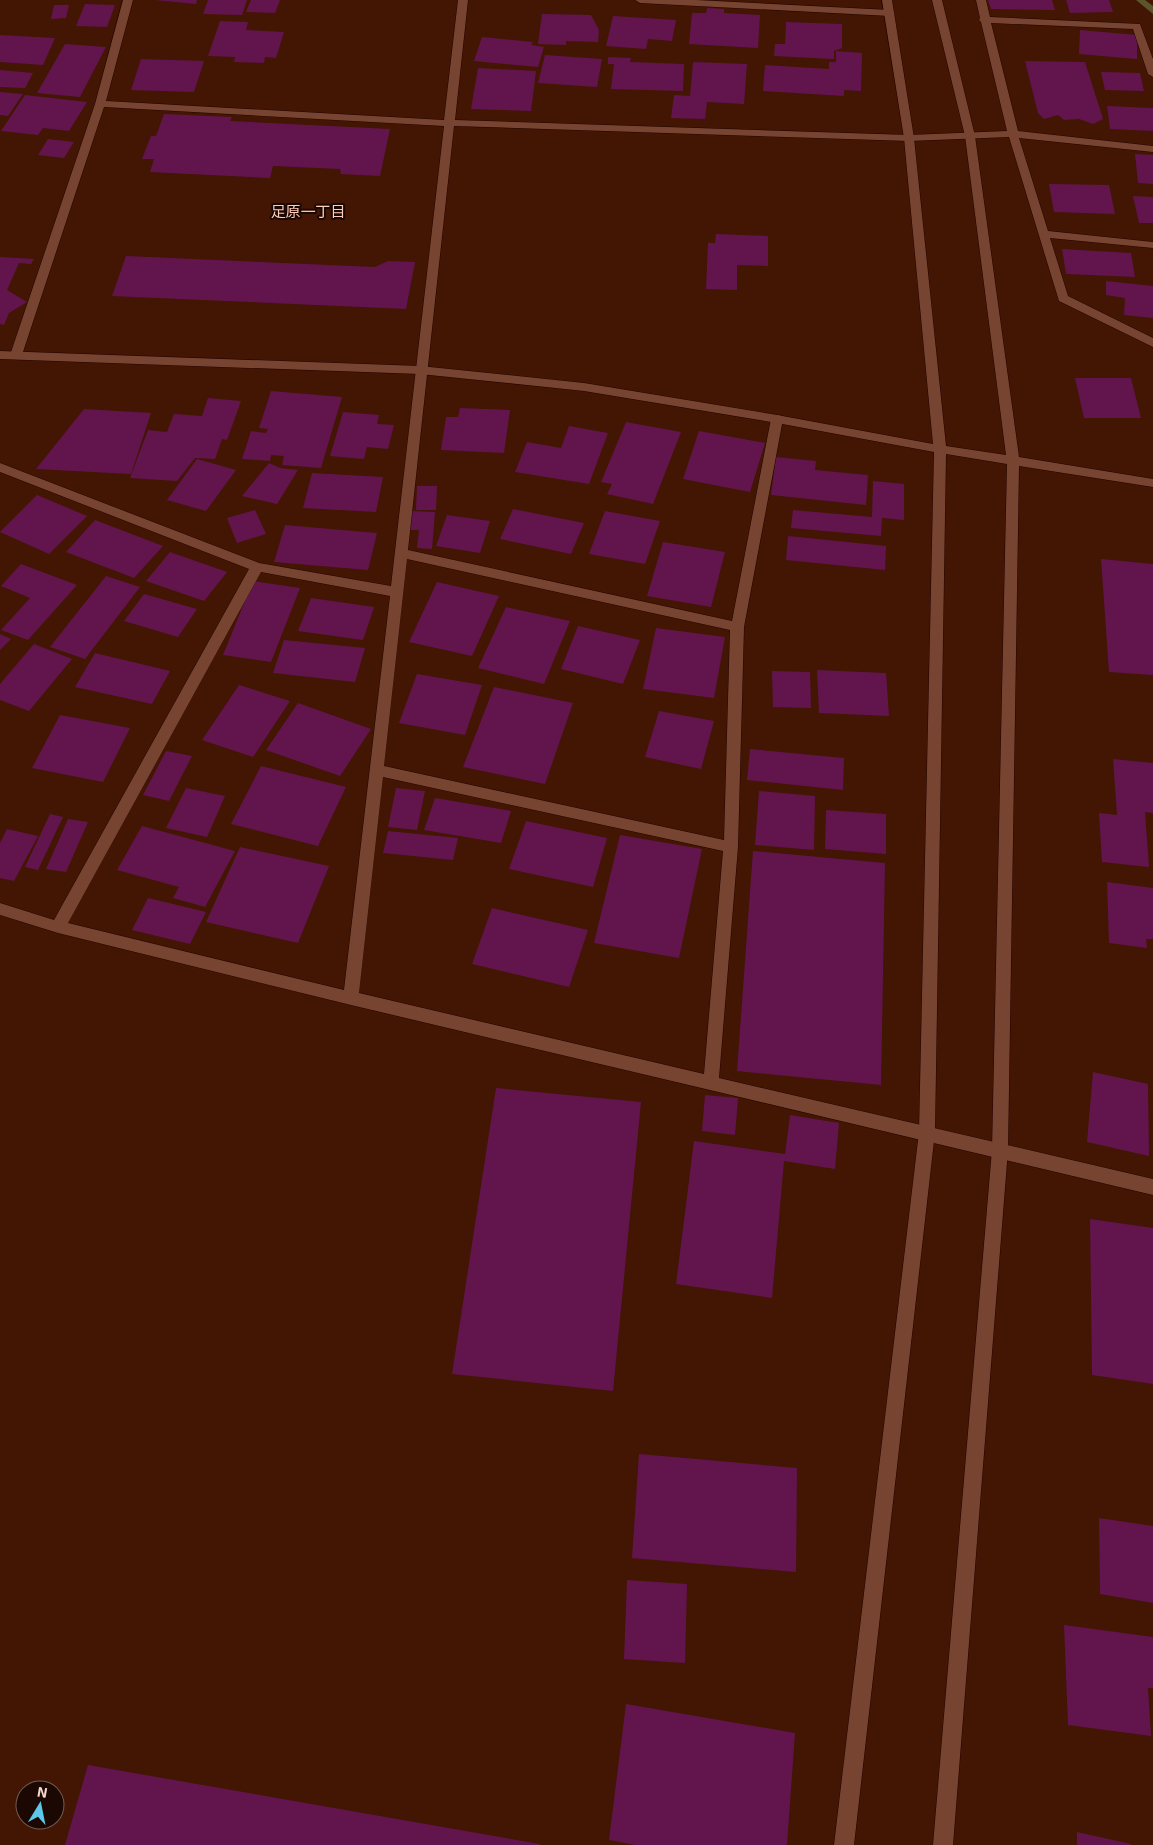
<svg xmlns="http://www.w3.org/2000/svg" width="1153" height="1845" font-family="'Exo 2','Noto Sans JP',sans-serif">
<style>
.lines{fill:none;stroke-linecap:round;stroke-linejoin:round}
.stream{fill:#5c5529;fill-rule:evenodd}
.building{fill:#62154d}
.street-casing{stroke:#230300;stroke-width:1}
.secondary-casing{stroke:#230300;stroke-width:1}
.street{fill:#774431;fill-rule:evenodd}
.secondary{fill:#774431;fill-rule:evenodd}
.labels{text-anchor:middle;stroke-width:4;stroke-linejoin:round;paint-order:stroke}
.far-neighbourhood-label{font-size:15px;fill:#fdccba;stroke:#1c0803}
</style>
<rect width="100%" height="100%" fill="#431503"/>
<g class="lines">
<path class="stream" d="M 1136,0 L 1145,0 L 1153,6 L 1153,14 Z"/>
</g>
<path class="building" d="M 155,0 L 197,0 L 196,4 Z
M 208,0 L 247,0 L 242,15 L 203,14 Z
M 251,0 L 280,0 L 275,13 L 246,12 Z
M 988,0 L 1052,0 L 1055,10 L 991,9 Z
M 1066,0 L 1109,0 L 1113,12 L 1070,13 Z
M 85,4 L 115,5 L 107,27 L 76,26 Z
M 54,5 L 69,5 L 66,18 L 51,19 Z
M 707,8 L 724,9 L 724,13 L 760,15 L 758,48 L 689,44 L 692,13 L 706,13 Z
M 542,14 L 591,15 L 599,30 L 598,42 L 566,41 L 566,45 L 538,44 Z
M 613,16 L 676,20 L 672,41 L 648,39 L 646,49 L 606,46 Z
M 220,21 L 248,22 L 246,30 L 284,32 L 276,58 L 265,57 L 264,63 L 234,62 L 235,57 L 208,56 Z
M 786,22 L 842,24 L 842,48 L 834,51 L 834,59 L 774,56 L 775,44 L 785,44 Z
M 1080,30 L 1137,35 L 1137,59 L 1079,54 Z
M 0,35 L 55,38 L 43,65 L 0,62 Z
M 482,37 L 533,42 L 531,45 L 544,47 L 538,67 L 474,61 Z
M 65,44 L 106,47 L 80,97 L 37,93 Z
M 836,51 L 862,53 L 861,91 L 844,90 L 844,96 L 763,91 L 765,65 L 829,69 L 829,62 L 836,62 Z
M 545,55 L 602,59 L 597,87 L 538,83 Z
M 608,57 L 631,58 L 630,62 L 684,64 L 683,91 L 611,89 L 614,64 L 608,64 Z
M 141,59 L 204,61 L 194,92 L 131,90 Z
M 1025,61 L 1085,62 L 1103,119 L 1093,124 L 1079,119 L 1064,120 L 1058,115 L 1044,119 L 1038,113 Z
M 693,62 L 747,64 L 744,104 L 707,102 L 705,119 L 671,118 L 674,95 L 690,96 Z
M 478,68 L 536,71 L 531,111 L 471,109 Z
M 0,70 L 33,73 L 25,88 L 0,87 Z
M 1101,72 L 1140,73 L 1144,91 L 1105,90 Z
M 0,92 L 23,94 L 8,116 L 0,115 Z
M 25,95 L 87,102 L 69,131 L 43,128 L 38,135 L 1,131 Z
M 1107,106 L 1153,108 L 1153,131 L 1110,129 Z
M 164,114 L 232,117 L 230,121 L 390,129 L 380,176 L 341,174 L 340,169 L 273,166 L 270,178 L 150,172 L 154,159 L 142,159 L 151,136 L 156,136 Z
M 48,139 L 74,142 L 64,158 L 38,155 Z
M 1135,154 L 1153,155 L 1153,184 L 1138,183 Z
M 1049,184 L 1109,185 L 1115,214 L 1054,212 Z
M 1133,196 L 1153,197 L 1153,223 L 1139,223 Z
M 716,234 L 768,236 L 768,266 L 737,265 L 737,290 L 706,289 L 708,243 L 715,243 Z
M 1062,249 L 1131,253 L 1135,277 L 1066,274 Z
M 126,256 L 375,267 L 388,261 L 415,262 L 406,309 L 112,296 Z
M 0,257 L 34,259 L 31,264 L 19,263 L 7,290 L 27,302 L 9,313 L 4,325 L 0,324 Z
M 1106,281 L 1153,286 L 1153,318 L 1124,315 L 1125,298 L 1106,295 Z
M 1075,378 L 1131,378 L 1141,418 L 1084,418 Z
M 271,391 L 342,397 L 321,468 L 282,465 L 284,456 L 271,455 L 270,461 L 242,459 L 251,431 L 266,433 L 268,429 L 259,428 Z
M 208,398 L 241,401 L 227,440 L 222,439 L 215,459 L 195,458 L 177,481 L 130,478 L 148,430 L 167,432 L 174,414 L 202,416 Z
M 460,408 L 510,410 L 504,453 L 441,450 L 446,417 L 458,417 Z
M 84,409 L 151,413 L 131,474 L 36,469 Z
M 343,412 L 379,415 L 377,424 L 394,425 L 388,449 L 367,447 L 364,459 L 330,456 Z
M 626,422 L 681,432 L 653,504 L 607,494 L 612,484 L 601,482 Z
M 569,426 L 608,433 L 589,484 L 515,472 L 527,442 L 561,448 Z
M 699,431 L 765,443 L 750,492 L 683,479 Z
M 776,457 L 816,461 L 815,470 L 868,475 L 866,505 L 771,495 Z
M 197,459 L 236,470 L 206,511 L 167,500 Z
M 269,463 L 280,468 L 298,470 L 277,504 L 242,496 Z
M 312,473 L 383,477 L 376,512 L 303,508 Z
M 873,481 L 904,484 L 904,520 L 882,518 L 881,536 L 791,528 L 793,510 L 872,517 Z
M 417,486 L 437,486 L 436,510 L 416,510 Z
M 37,495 L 87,516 L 49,554 L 0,532 Z
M 513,509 L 584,523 L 571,554 L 500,539 Z
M 255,510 L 266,534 L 237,543 L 227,518 Z
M 411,511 L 435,512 L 432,549 L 417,548 L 419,530 L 409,530 Z
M 605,511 L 660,521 L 645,564 L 589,554 Z
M 447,515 L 490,521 L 480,553 L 436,546 Z
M 95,520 L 163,546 L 134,578 L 66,552 Z
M 285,525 L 377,533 L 368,570 L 274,562 Z
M 788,536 L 886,546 L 885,570 L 786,560 Z
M 663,542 L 725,552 L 711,607 L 647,596 Z
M 170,552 L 227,572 L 204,601 L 146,581 Z
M 1101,559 L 1153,564 L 1153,675 L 1109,672 Z
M 21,564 L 77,585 L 28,640 L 1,630 L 30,598 L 1,586 Z
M 106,576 L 140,587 L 85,659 L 50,647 Z
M 253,581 L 300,588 L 271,662 L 223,655 Z
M 437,582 L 499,596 L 472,656 L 409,642 Z
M 144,594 L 197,609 L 178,637 L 124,621 Z
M 311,598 L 374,607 L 363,640 L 298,631 Z
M 506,607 L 570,621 L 544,684 L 478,668 Z
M 578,626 L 640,640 L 623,684 L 561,669 Z
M 656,628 L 725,637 L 714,698 L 643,689 Z
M 0,634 L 11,639 L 0,650 Z
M 284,640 L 365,648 L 355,682 L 273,673 Z
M 34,644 L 72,659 L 29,711 L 0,700 L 0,684 Z
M 95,653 L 170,671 L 152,704 L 75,687 Z
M 817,670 L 886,673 L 889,716 L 819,713 Z
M 772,671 L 810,672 L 811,708 L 773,707 Z
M 417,674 L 482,685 L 465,735 L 399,723 Z
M 239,685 L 290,701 L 253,757 L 202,740 Z
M 494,687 L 573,703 L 545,784 L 463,767 Z
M 298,703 L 371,729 L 340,776 L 266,750 Z
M 659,711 L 714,721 L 701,769 L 645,757 Z
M 60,715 L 130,728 L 103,782 L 32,768 Z
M 750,749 L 844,758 L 843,790 L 747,780 Z
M 166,751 L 192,756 L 169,801 L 143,795 Z
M 1113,759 L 1153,763 L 1153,813 L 1145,812 L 1149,867 L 1102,862 L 1099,813 L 1117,815 Z
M 261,766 L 346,787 L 318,846 L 231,824 Z
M 186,788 L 225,796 L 207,837 L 166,828 Z
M 396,788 L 425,791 L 417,830 L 388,827 Z
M 759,791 L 815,796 L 814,850 L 755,845 Z
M 435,798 L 511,811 L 501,843 L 424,830 Z
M 826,810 L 886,814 L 886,854 L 825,849 Z
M 50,814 L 63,817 L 38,870 L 25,867 Z
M 68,819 L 88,822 L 66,872 L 46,869 Z
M 526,821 L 607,838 L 593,887 L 509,869 Z
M 142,826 L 235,851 L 205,907 L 173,898 L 179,887 L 117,870 Z
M 7,829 L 38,836 L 14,881 L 0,878 L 0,843 Z
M 388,831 L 458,838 L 453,860 L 383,853 Z
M 620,835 L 702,849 L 679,958 L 594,943 Z
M 240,847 L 329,866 L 298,943 L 206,922 Z
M 753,851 L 885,863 L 881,1085 L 737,1071 Z
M 1107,882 L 1153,888 L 1153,939 L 1146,939 L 1147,948 L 1109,943 Z
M 148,898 L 206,912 L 190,944 L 132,930 Z
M 492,908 L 588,930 L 569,987 L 472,964 Z
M 1093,1072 L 1148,1084 L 1149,1156 L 1087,1142 Z
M 496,1088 L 641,1102 L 613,1391 L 452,1374 Z
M 705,1095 L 738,1098 L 735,1135 L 702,1131 Z
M 790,1115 L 839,1123 L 835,1169 L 784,1161 L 772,1298 L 676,1284 L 694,1141 L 785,1154 Z
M 1090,1219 L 1153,1228 L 1153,1384 L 1092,1375 Z
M 639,1454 L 797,1468 L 796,1572 L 632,1558 Z
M 1099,1518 L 1153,1526 L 1153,1603 L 1100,1594 Z
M 627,1580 L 687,1584 L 685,1663 L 624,1659 Z
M 1064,1625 L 1153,1637 L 1153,1688 L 1148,1688 L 1151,1736 L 1068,1725 Z
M 626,1704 L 795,1733 L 787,1845 L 635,1845 L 609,1840 Z
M 88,1765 L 540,1844 L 540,1845 L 65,1845 Z
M 1077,1832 L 1131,1844 L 1131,1845 L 1077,1845 Z"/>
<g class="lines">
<defs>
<path id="street" d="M 123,0 L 133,0 L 106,101 L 444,120 L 458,0 L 468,0 L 455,120 L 909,135 L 1007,131 L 981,22 L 979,20 L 980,18 L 976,0 L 986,0 L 990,17 L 1140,24 L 1153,59 L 1153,77 L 1148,74 L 1133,29 L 991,23 L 1018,131 L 1153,146 L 1153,152 L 1019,138 L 1048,231 L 1153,242 L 1153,248 L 1050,238 L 1068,296 L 1153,338 L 1153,347 L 1059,301 L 1009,137 L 909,141 L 454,126 L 408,550 L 732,621 L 771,419 L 777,415 L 781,416 L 783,419 L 744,627 L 738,847 L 719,1078 L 1153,1179 L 1153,1195 L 351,1005 L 58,933 L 0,915 L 0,903 L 54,920 L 249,569 L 0,472 L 0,463 L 259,563 L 391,586 L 444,126 L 104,107 L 22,355 L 16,359 L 10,355 L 95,104 ZM 407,559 L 730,630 L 724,840 L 384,766 ZM 261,572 L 390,596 L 344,990 L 68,923 ZM 383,777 L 723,851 L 704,1074 L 359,993 Z
M 635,0 L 696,0 L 890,10 L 895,13 L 890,16 L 640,3 Z"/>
<path id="secondary" d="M 882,0 L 892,0 L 914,138 L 946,446 L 1006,455 L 965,136 L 932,0 L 942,0 L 975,136 L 1019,457 L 1153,479 L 1153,487 L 1019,466 L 1008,1150 L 953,1845 L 933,1845 L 992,1150 L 1007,464 L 946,454 L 935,1132 L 854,1845 L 834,1845 L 919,1132 L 934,452 L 777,423 L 584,391 L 420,374 L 0,359 L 0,351 L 420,366 L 584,383 L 777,415 L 933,444 L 904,138 Z"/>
</defs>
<use href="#street" class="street-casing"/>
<use href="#secondary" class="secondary-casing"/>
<use href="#street" class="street"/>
<use href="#secondary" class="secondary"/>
</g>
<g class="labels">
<g class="far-neighbourhood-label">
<text x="308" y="217">足原一丁目</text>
</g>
</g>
<g transform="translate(40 1805) rotate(10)"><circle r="24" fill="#1c0803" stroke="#745c54"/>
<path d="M0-4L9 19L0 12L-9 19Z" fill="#5cc7e8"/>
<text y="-8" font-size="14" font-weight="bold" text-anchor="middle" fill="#f8d9ce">N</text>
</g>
</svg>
